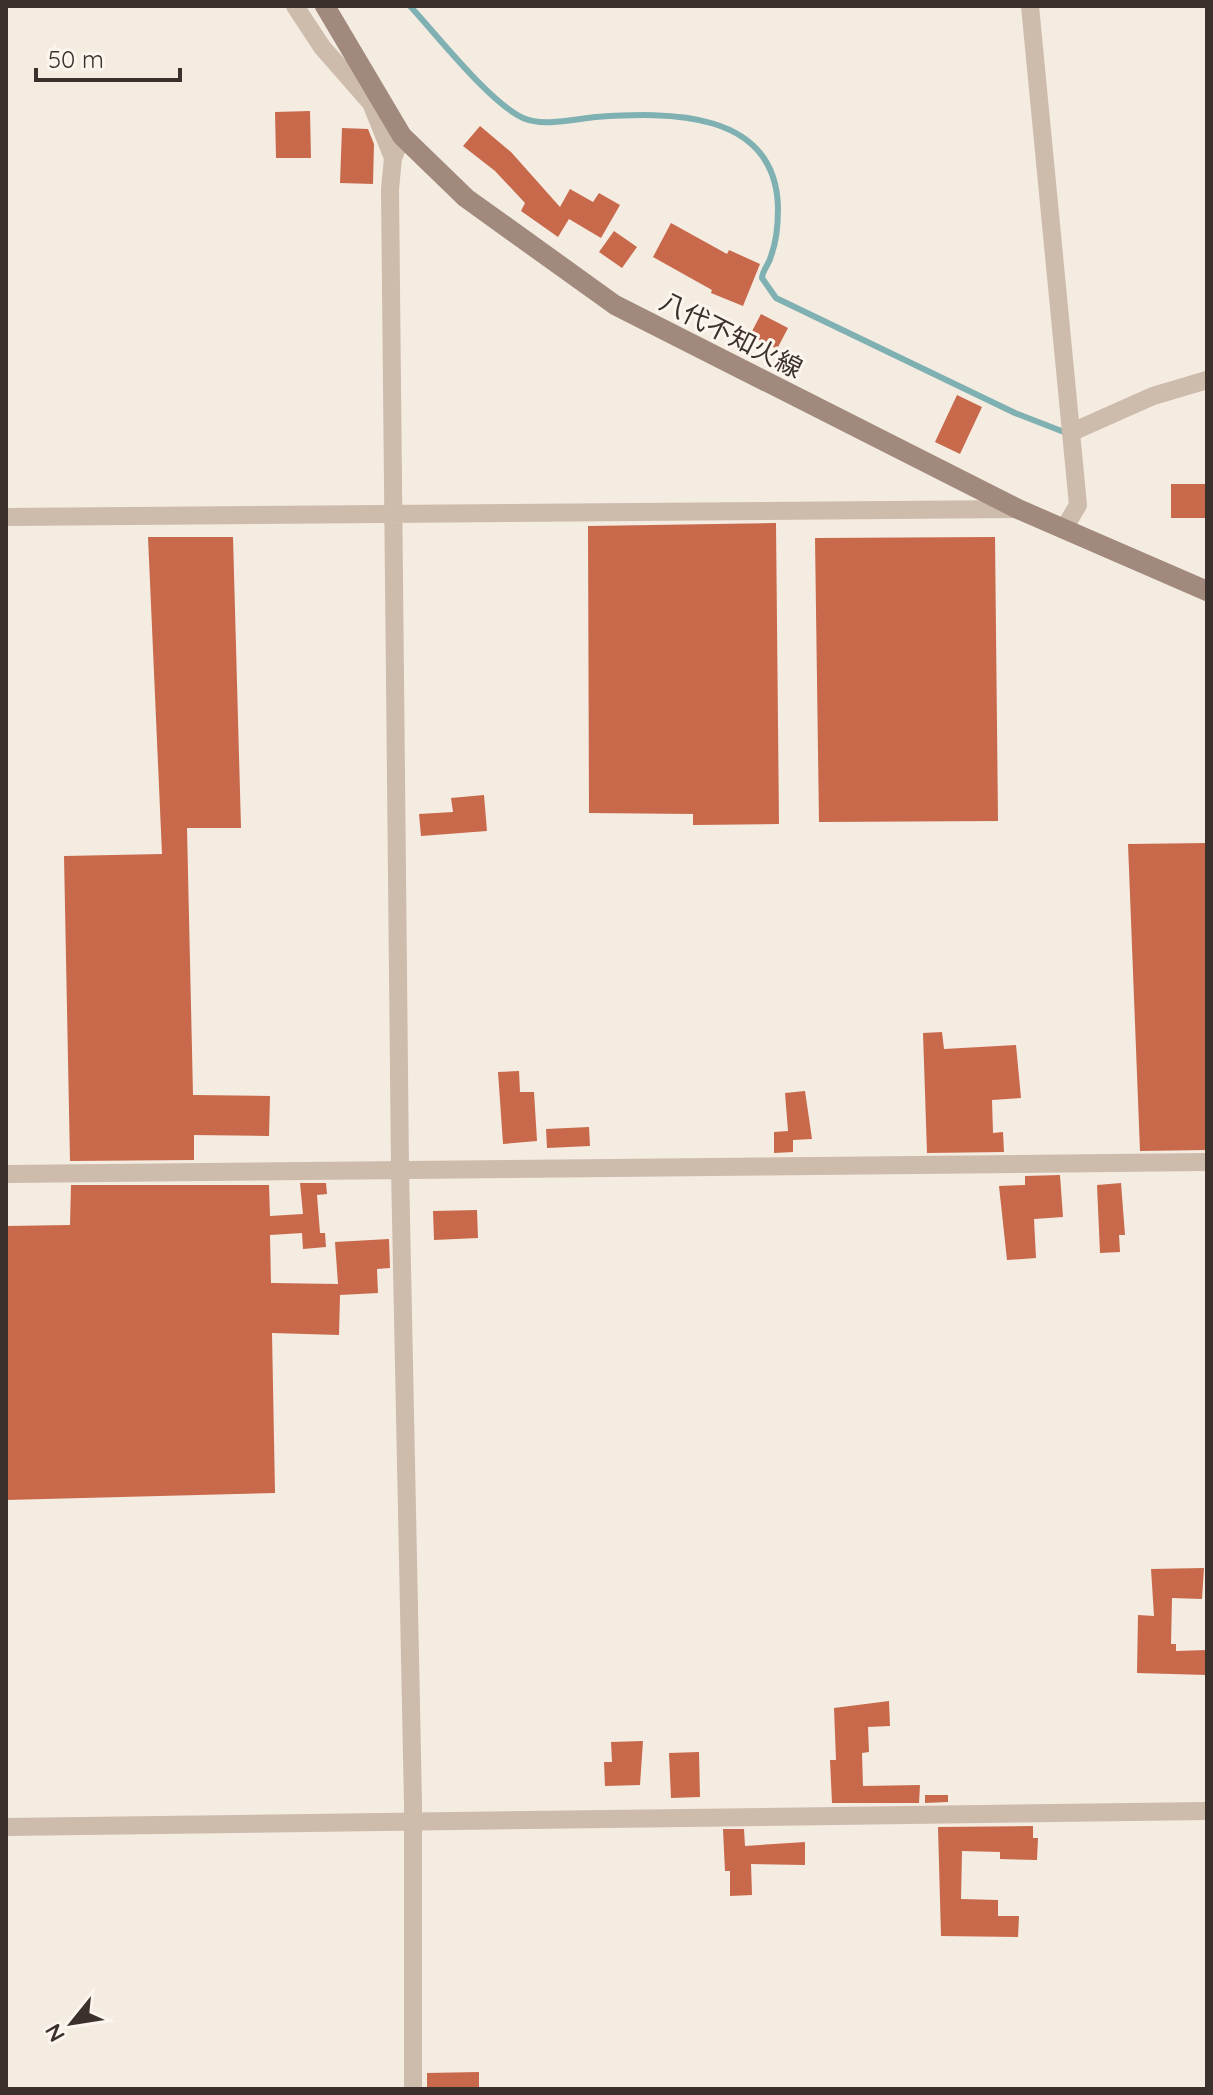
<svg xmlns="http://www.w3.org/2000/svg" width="1213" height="2095" font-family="Quicksand,'Noto Sans JP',sans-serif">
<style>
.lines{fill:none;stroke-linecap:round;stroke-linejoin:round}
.stream{stroke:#7fb0b2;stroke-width:6}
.building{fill:#c8694b}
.street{stroke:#cdbbac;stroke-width:18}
.secondary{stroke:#a18a7d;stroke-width:20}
.labels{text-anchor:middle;stroke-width:6;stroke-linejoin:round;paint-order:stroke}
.street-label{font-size:26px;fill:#3b302b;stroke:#fbf5ee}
</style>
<rect width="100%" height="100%" fill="#f4ebe1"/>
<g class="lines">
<path class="stream" d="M 410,6 C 436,34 490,103 523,118 C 543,127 575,119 596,117 C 667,112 776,109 778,208 C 778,222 776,243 771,256 C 769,265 763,269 762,278 L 776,298 L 1015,413 L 1064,432"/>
</g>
<path class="building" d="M 310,111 L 311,158 L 276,158 L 275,112 Z
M 480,126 L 511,152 L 560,207 L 570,189 L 593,202 L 599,193 L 620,205 L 601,238 L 569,219 L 558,237 L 521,211 L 525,203 L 495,171 L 463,146 Z
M 342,128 L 368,129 L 374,144 L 373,184 L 340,183 Z
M 671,223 L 727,254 L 729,250 L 760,264 L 743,306 L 711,293 L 712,290 L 653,257 Z
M 614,231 L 637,247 L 622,268 L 599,252 Z
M 761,314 L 788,328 L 777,349 L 750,335 Z
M 957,395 L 982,407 L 960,454 L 935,442 Z
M 1171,484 L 1207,484 L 1207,518 L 1171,518 Z
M 776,523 L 779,824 L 693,825 L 693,814 L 589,813 L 588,526 Z
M 148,537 L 233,537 L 241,828 L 187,828 L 193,1095 L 270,1096 L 269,1136 L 194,1135 L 194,1160 L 70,1161 L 64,856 L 162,854 Z
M 995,537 L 998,821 L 819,822 L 815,538 Z
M 484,795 L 487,831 L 421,836 L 419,814 L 453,812 L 451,798 Z
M 1207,843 L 1207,1150 L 1140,1151 L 1128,844 Z
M 942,1032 L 944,1049 L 1016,1045 L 1021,1098 L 992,1100 L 993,1133 L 1003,1132 L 1004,1152 L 927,1153 L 923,1033 Z
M 519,1071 L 520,1092 L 534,1092 L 537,1141 L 503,1144 L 498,1072 Z
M 805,1091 L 812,1139 L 793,1140 L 793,1152 L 774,1153 L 774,1132 L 788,1131 L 785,1093 Z
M 589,1127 L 590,1146 L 547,1148 L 546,1129 Z
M 1060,1175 L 1063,1217 L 1034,1219 L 1036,1258 L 1007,1260 L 999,1186 L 1025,1185 L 1025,1176 Z
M 300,1183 L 326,1183 L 327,1194 L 317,1195 L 320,1233 L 325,1233 L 326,1247 L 303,1249 L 302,1233 L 270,1235 L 271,1283 L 338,1284 L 335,1242 L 389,1239 L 390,1268 L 377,1269 L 378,1293 L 340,1295 L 339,1335 L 272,1333 L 275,1493 L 6,1500 L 6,1226 L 70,1225 L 71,1185 L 269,1185 L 270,1216 L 303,1214 Z
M 1121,1183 L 1125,1235 L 1119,1235 L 1120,1252 L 1100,1253 L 1097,1185 Z
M 477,1210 L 478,1238 L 434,1240 L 433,1211 Z
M 1204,1568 L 1202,1599 L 1172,1598 L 1171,1644 L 1176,1644 L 1176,1651 L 1207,1650 L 1207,1675 L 1137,1673 L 1138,1615 L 1154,1616 L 1151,1569 Z
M 889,1701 L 890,1726 L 868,1727 L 869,1752 L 862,1753 L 863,1786 L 920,1785 L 919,1803 L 832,1803 L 830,1760 L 836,1760 L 834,1708 Z
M 643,1741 L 640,1785 L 605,1786 L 604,1762 L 612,1762 L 611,1742 Z
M 699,1752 L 700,1797 L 671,1798 L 669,1753 Z
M 925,1795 L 948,1795 L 948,1802 L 925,1803 Z
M 1033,1826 L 1033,1838 L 1038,1838 L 1037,1860 L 1000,1859 L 1000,1852 L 962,1851 L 961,1899 L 998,1900 L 998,1916 L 1019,1916 L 1018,1937 L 941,1936 L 938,1827 Z
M 723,1829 L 744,1829 L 745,1846 L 805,1842 L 805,1865 L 751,1864 L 752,1895 L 730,1896 L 730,1871 L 725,1871 Z
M 479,2072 L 479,2089 L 427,2089 L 427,2073 Z"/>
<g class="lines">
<path class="street" d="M 295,6 L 322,47 L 371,103 L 393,158
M 1030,6 L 1078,505 L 1065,527
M 402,136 L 393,158 L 390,189 L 400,1169 L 413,1804 L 413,2089
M 1072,432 L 1153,396 L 1207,380
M 6,517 L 1018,509
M 6,1174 L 1207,1162
M 6,1827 L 1207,1811"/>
<path class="secondary" d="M 325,6 L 402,136 L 466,198 L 615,305 L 1018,509 L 1207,591"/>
</g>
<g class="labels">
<g class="street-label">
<text transform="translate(731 335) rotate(27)" y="9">八代不知火線</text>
</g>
</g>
<rect width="1213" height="2095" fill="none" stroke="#3b302b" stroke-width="16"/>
<g transform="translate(72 2023) rotate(240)" stroke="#fbf5ee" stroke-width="6" paint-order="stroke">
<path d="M0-6L14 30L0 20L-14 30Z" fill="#3b302b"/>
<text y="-12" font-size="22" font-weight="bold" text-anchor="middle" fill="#3b302b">N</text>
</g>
<path d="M36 68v12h144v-12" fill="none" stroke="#3b302b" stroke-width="4"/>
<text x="48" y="68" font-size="24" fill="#3b302b" stroke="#fbf5ee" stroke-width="6" paint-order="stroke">50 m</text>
</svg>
